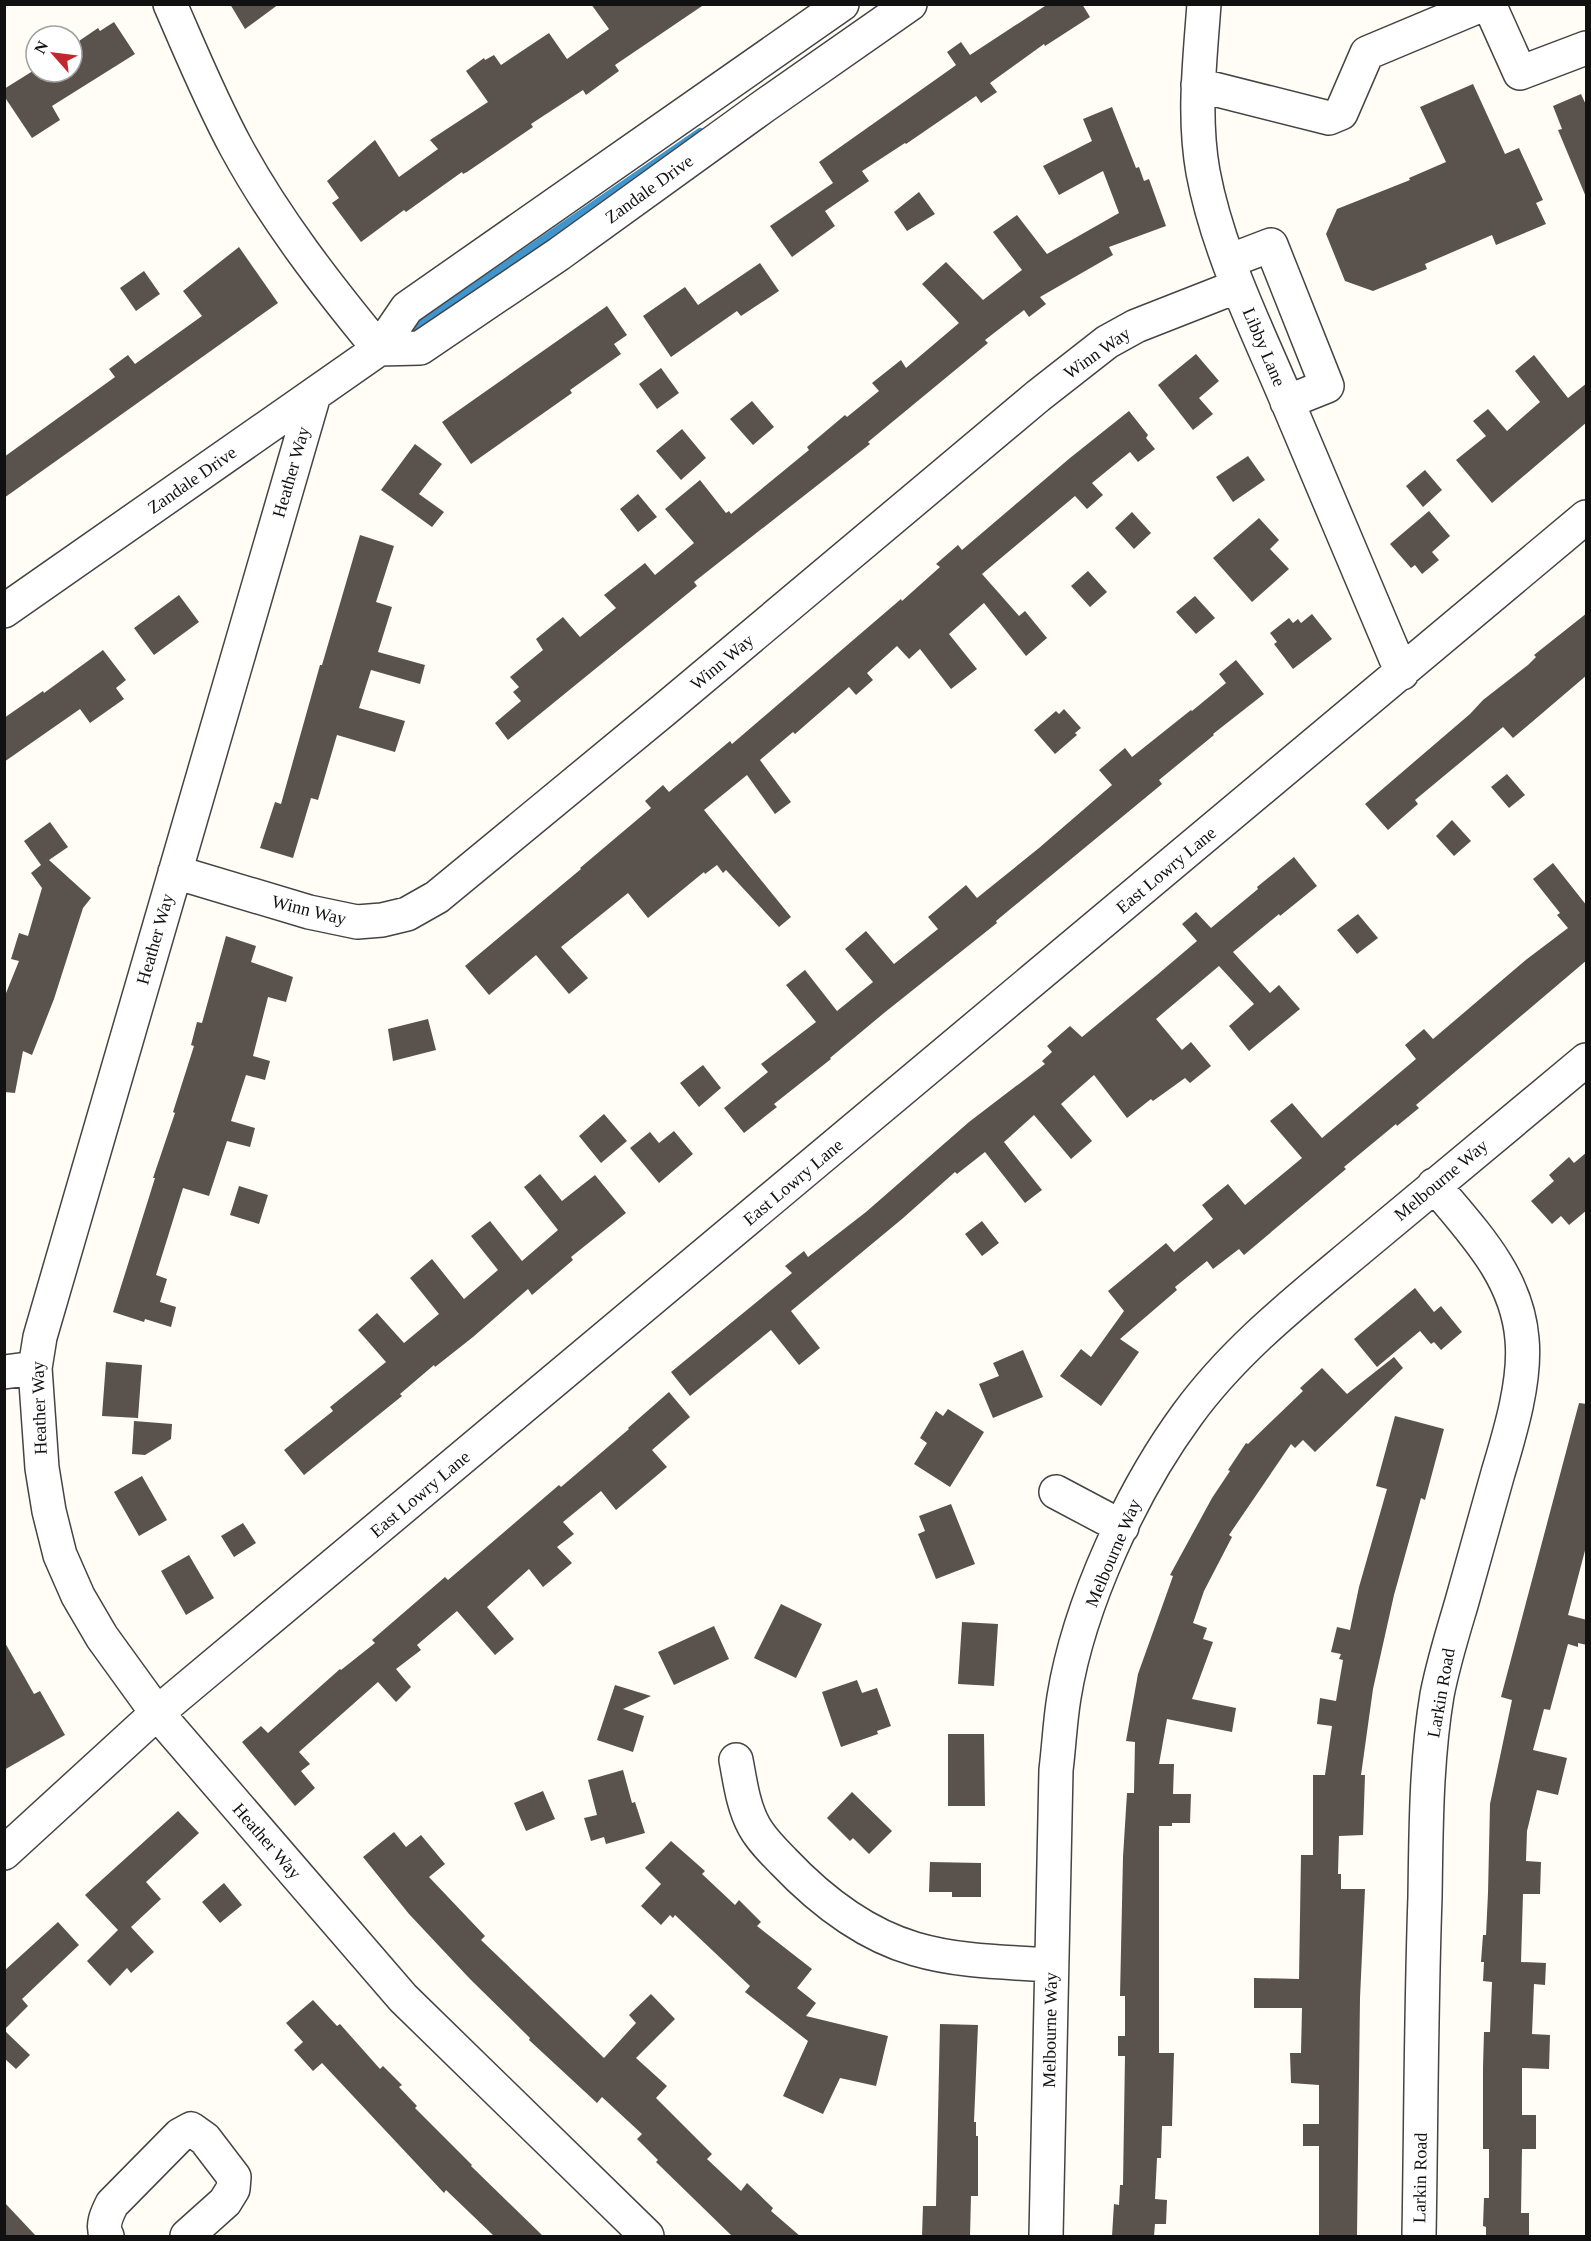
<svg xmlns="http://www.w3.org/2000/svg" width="1591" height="2241" font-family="'Times New Roman',serif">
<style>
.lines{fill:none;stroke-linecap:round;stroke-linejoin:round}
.stream{stroke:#3f96cf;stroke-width:8}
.building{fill:#5a524d}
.minor-casing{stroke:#444;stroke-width:36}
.minor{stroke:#fff;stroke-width:33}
.labels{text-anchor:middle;stroke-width:6;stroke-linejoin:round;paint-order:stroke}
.street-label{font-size:18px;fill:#111;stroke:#fff}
</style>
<rect width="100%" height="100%" fill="#fffdf5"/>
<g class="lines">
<path class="stream" d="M 415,328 L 700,132"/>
</g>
<path class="building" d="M 230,4 L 279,4 L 245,29 Z
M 591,4 L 705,4 L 615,65 L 619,71 L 586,95 L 583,90 L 531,124 L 533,127 L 467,172 L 463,174 L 462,172 L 406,212 L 404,210 L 361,242 L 332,203 L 339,198 L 327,181 L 375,140 L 399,177 L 438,149 L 430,140 L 488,102 L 466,71 L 484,58 L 485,60 L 494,55 L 501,65 L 549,33 L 567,59 L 609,29 Z
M 1048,4 L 1082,4 L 1090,17 L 1045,46 L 1044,44 L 990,83 L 997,92 L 981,103 L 976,96 L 906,144 L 905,143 L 862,171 L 869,181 L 825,211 L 835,226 L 792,257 L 770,226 L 833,183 L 819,162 L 952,68 L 956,65 L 947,52 L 961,42 L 970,55 Z
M 114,22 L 135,54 L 52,106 L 60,120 L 32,138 L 4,96 L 4,89 L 36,69 L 36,74 L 39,72 L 72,72 L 72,51 L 81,45 L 79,41 L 98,28 L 100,31 Z
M 1473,84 L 1505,154 L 1519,148 L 1543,200 L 1536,203 L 1546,224 L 1496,245 L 1492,235 L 1425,264 L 1427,269 L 1373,291 L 1345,281 L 1326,234 L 1337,209 L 1410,180 L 1409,178 L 1446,162 L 1420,107 Z
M 1581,94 L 1587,107 L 1586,197 L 1558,130 L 1562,129 L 1553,106 Z
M 1112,107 L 1136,168 L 1139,167 L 1144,181 L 1149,179 L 1166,226 L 1109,247 L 1113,255 L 1040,297 L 1046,304 L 1029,317 L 1024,310 L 985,340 L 988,343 L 868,442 L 870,444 L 694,582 L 697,586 L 508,740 L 495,723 L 521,701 L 513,692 L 519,687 L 510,677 L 543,650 L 536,639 L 563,617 L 580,637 L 616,608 L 604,595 L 645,563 L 655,575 L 694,543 L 665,509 L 700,480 L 726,513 L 729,511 L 731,514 L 809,450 L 807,447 L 845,415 L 847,417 L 879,391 L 872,383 L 901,360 L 906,368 L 959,323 L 922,284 L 946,262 L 983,300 L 1022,270 L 993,232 L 1017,215 L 1047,254 L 1119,213 L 1103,171 L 1059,195 L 1043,166 L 1092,141 L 1083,119 Z
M 919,192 L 935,214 L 907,231 L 894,212 Z
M 239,247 L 278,303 L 4,498 L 4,457 L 115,377 L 109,369 L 128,355 L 135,364 L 202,316 L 183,291 Z
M 760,263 L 779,291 L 741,316 L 737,311 L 671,357 L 643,316 L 685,287 L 698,305 Z
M 144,271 L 160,294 L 136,311 L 120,288 Z
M 607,306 L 627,335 L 614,344 L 621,354 L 570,390 L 572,393 L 471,464 L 442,422 Z
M 1196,354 L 1219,381 L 1199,398 L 1213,414 L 1193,430 L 1158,385 Z
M 1534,355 L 1568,398 L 1587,383 L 1587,422 L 1492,503 L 1456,460 L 1486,436 L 1473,421 L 1488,409 L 1507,431 L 1540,402 L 1515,371 Z
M 661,368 L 679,393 L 657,409 L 639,384 Z
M 752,401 L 774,427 L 753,445 L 730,419 Z
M 1129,411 L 1148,435 L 1146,438 L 1155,449 L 1138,462 L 1130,452 L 1092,483 L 1103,495 L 1087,509 L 1075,496 L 982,574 L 1019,616 L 1025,611 L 1047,638 L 1026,656 L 984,603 L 949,634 L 977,669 L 951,689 L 920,649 L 909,659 L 897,646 L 867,673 L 873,680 L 856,695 L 849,687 L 795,734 L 793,732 L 760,760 L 791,802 L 775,814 L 747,775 L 704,810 L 791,917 L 779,927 L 726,870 L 723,873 L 717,865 L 705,874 L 704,872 L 648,918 L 628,893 L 561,947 L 588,978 L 569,994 L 536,955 L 489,995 L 465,966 L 581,869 L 580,868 L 651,808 L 645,801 L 663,785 L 669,792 L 730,741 L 732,744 L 901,599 L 902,601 L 940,567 L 936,564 L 958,545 L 962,550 L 1070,458 Z
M 682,429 L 706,458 L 681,480 L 656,451 Z
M 415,444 L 442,464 L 419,494 L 444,512 L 432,527 L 381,490 Z
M 1248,456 L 1265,480 L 1233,502 L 1216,477 Z
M 1425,470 L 1442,490 L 1423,507 L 1406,486 Z
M 638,494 L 657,517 L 638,532 L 620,509 Z
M 1429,511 L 1450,536 L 1432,552 L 1439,560 L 1422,574 L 1415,565 L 1411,568 L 1390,544 Z
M 1132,512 L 1151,533 L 1134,549 L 1115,528 Z
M 1259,518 L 1279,540 L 1270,549 L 1289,569 L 1252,602 L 1213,558 Z
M 360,535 L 394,546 L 376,602 L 392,607 L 378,652 L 425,665 L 420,684 L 371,670 L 359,708 L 405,721 L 395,752 L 337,735 L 318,800 L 311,798 L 293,858 L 260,848 L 275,802 L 281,804 L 320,665 L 322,665 Z
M 1088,571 L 1107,592 L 1090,607 L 1071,586 Z
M 179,595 L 199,622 L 154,655 L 134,628 Z
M 1195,596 L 1215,618 L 1196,634 L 1176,612 Z
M 1587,613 L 1587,675 L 1513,738 L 1503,727 L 1415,800 L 1418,804 L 1388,830 L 1365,804 L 1470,714 L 1483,700 L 1528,665 L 1536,657 L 1534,655 Z
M 1312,614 L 1332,639 L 1293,669 L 1274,644 L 1277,642 L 1270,633 L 1289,618 L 1293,623 L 1298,619 L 1301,623 Z
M 103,650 L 126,680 L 116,688 L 124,699 L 90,723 L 80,709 L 4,762 L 4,718 L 43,691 L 44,693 Z
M 1236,660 L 1264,694 L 1213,734 L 1214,735 L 1159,780 L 1162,784 L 996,921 L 997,923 L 884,1013 L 830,1058 L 831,1059 L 774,1104 L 777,1107 L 744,1133 L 724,1108 L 768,1072 L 761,1064 L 816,1022 L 786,985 L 805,970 L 837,1011 L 873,982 L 845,949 L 866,931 L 894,964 L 938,929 L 928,917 L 966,885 L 977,898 L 1039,848 L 1112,785 L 1099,770 L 1125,748 L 1132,757 L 1191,710 L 1192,711 L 1226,683 L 1219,674 Z
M 1064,709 L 1081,728 L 1075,733 L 1077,735 L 1055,754 L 1034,730 L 1056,711 L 1059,714 Z
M 1507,774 L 1525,795 L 1509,808 L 1491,787 Z
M 1452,820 L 1471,841 L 1454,856 L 1436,836 Z
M 50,822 L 68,847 L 49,860 L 91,898 L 83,908 L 54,999 L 32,1055 L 23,1051 L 15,1093 L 4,1092 L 4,998 L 19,961 L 11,959 L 19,933 L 28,936 L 42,888 L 31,873 L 41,865 L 24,841 Z
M 1294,857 L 1317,886 L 1280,916 L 1279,914 L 1233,952 L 1270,993 L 1279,985 L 1300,1009 L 1249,1051 L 1229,1026 L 1254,1004 L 1219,966 L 1156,1019 L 1182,1050 L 1191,1042 L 1211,1066 L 1190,1083 L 1185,1078 L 1153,1101 L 1151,1099 L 1127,1118 L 1094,1075 L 1061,1104 L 1092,1141 L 1071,1159 L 1034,1115 L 1004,1142 L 1042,1190 L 1025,1203 L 985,1152 L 957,1174 L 955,1172 L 902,1219 L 791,1311 L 820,1348 L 799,1365 L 771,1330 L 690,1396 L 671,1372 L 792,1273 L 785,1266 L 804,1251 L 808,1257 L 866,1212 L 969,1122 L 1045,1064 L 1042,1061 L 1052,1052 L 1047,1046 L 1070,1026 L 1082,1037 L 1157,975 L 1197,941 L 1182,924 L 1196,912 L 1211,928 L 1258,889 L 1257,887 Z
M 1553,863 L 1587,906 L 1587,960 L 1416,1105 L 1419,1108 L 1397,1126 L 1396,1124 L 1344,1167 L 1346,1169 L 1244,1255 L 1239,1249 L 1213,1269 L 1207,1261 L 1175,1287 L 1177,1290 L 1120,1339 L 1139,1352 L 1101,1406 L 1060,1376 L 1081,1349 L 1091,1357 L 1124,1311 L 1108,1291 L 1166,1243 L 1174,1252 L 1213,1219 L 1202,1205 L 1228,1184 L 1245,1205 L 1302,1158 L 1270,1121 L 1292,1103 L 1322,1138 L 1416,1059 L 1405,1045 L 1424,1029 L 1433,1039 L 1527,959 L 1568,928 L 1557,915 L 1560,913 L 1533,879 Z
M 1358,914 L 1378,938 L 1357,954 L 1337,930 Z
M 226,936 L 256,946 L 251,962 L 293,977 L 286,1002 L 268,997 L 253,1056 L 270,1061 L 265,1080 L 246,1075 L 231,1121 L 255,1128 L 250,1147 L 227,1141 L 209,1196 L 183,1188 L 156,1275 L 167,1279 L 160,1302 L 176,1307 L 171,1327 L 145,1319 L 144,1322 L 113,1312 L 155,1178 L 153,1178 L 175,1113 L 173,1112 L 194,1046 L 191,1045 L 197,1022 L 202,1023 Z
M 428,1019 L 436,1050 L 393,1061 L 388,1029 Z
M 703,1065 L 721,1088 L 699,1107 L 680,1083 Z
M 604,1114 L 627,1141 L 601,1163 L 579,1136 Z
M 674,1131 L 693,1154 L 659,1183 L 630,1148 L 650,1132 L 659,1143 Z
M 1587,1152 L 1587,1210 L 1569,1225 L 1561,1216 L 1552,1224 L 1531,1201 L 1554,1181 L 1549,1175 L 1569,1157 L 1574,1163 Z
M 540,1174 L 562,1201 L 595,1175 L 626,1213 L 571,1257 L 573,1260 L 532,1295 L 528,1289 L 473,1337 L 435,1367 L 434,1365 L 400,1394 L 402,1396 L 304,1475 L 284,1450 L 333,1411 L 330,1407 L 386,1362 L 358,1330 L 377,1313 L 404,1343 L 439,1314 L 410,1278 L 432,1259 L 464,1299 L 498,1270 L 471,1236 L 490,1221 L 522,1261 L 558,1230 L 524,1187 Z
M 239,1186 L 268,1195 L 259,1224 L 230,1215 Z
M 982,1221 L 999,1243 L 982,1256 L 965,1234 Z
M 1415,1288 L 1434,1312 L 1441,1306 L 1462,1332 L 1441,1350 L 1434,1342 L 1431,1344 L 1420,1331 L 1377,1367 L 1354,1339 Z
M 1023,1350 L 1043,1397 L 993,1418 L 979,1384 L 999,1376 L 993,1363 Z
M 1394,1357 L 1403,1368 L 1315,1452 L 1303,1440 L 1295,1448 L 1291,1444 L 1229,1535 L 1232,1537 L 1204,1591 L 1193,1623 L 1207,1628 L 1203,1639 L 1213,1642 L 1192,1699 L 1236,1708 L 1232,1732 L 1167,1719 L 1159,1764 L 1174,1764 L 1173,1794 L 1191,1794 L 1190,1823 L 1172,1823 L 1172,1826 L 1159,1826 L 1159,2053 L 1174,2053 L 1172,2126 L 1162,2126 L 1161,2158 L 1157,2158 L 1155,2199 L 1167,2200 L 1166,2224 L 1155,2224 L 1154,2236 L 1112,2236 L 1114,2204 L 1119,2205 L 1120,2185 L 1123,2185 L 1125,2056 L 1118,2056 L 1118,2036 L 1125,2036 L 1125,1996 L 1120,1996 L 1123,1857 L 1127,1793 L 1134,1793 L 1135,1742 L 1126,1741 L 1138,1674 L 1173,1576 L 1170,1575 L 1212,1498 L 1230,1471 L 1228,1470 L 1246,1443 L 1248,1444 L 1303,1391 L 1300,1388 L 1322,1368 L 1347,1394 Z
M 106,1362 L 142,1365 L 138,1418 L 102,1416 Z
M 669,1392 L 690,1417 L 652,1450 L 667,1467 L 616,1510 L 601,1491 L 563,1522 L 574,1534 L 557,1547 L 572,1563 L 543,1587 L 529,1569 L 487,1607 L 514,1639 L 495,1655 L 457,1611 L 417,1645 L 421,1650 L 396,1669 L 411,1687 L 396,1702 L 378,1682 L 299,1752 L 310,1764 L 301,1771 L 315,1788 L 295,1806 L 242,1742 L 261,1726 L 268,1733 L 340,1669 L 341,1670 L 375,1643 L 372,1640 L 445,1577 L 448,1580 L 559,1485 L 561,1487 L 629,1429 L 628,1428 Z
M 1579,1403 L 1587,1404 L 1587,1543 L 1568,1615 L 1587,1620 L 1587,1645 L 1578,1643 L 1578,1647 L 1568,1644 L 1550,1710 L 1544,1709 L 1533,1750 L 1567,1758 L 1558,1795 L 1537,1790 L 1527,1831 L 1526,1861 L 1541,1862 L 1540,1894 L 1523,1894 L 1521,1962 L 1546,1963 L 1545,1985 L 1534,1984 L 1532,2034 L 1550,2035 L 1549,2069 L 1522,2068 L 1522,2115 L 1536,2115 L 1536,2149 L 1522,2149 L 1521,2213 L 1529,2213 L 1529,2236 L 1486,2236 L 1486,2227 L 1483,2226 L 1484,2198 L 1489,2198 L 1489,2149 L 1483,2149 L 1483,2067 L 1484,2032 L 1490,2032 L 1492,1982 L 1483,1981 L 1484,1962 L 1481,1962 L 1483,1935 L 1486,1935 L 1488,1893 L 1490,1804 L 1512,1700 L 1501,1697 Z
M 948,1409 L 984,1432 L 950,1487 L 914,1464 L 927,1443 L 920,1438 L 936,1411 L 943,1416 Z
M 1395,1416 L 1444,1429 L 1425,1500 L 1421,1498 L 1394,1595 L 1373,1689 L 1361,1775 L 1365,1775 L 1363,1835 L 1339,1836 L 1338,1874 L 1341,1874 L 1341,1889 L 1365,1889 L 1360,1998 L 1357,2236 L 1319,2236 L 1319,2146 L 1303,2146 L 1303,2124 L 1319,2124 L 1319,2085 L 1291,2083 L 1290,2053 L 1301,2053 L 1302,2008 L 1254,2008 L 1254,1978 L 1299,1979 L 1301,1855 L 1313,1855 L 1313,1775 L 1325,1775 L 1332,1726 L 1317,1724 L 1320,1698 L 1336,1701 L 1343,1660 L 1339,1659 L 1341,1654 L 1331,1652 L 1337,1627 L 1350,1630 L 1359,1587 L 1387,1489 L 1376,1486 Z
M 134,1421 L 172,1424 L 171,1439 L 145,1455 L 132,1454 Z
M 142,1476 L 167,1520 L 139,1536 L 114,1492 Z
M 951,1504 L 975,1564 L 936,1579 L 918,1534 L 925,1531 L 919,1516 Z
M 243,1523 L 256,1543 L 234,1557 L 221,1536 Z
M 189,1555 L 214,1598 L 186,1615 L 161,1571 Z
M 781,1604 L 822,1624 L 796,1678 L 754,1658 Z
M 962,1622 L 998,1624 L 994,1686 L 958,1684 Z
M 714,1626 L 729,1659 L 674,1685 L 658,1652 Z
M 4,1641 L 34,1694 L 40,1691 L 65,1735 L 4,1770 Z
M 857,1680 L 862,1693 L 877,1688 L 891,1726 L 877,1731 L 878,1734 L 841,1747 L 822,1692 Z
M 615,1685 L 651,1696 L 623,1709 L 644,1716 L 633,1752 L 597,1740 Z
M 948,1734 L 984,1734 L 985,1806 L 948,1806 Z
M 623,1770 L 632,1803 L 635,1802 L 645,1833 L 606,1844 L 604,1837 L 591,1841 L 584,1818 L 597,1815 L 588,1780 Z
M 543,1791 L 555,1819 L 526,1831 L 514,1803 Z
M 852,1792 L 892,1831 L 869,1854 L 853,1838 L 850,1841 L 827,1818 Z
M 178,1811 L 199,1833 L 146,1882 L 161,1899 L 131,1927 L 154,1952 L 131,1973 L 127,1968 L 110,1986 L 87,1961 L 118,1930 L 85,1895 Z
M 394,1832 L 406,1847 L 421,1835 L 445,1864 L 429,1877 L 485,1936 L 481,1940 L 604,2058 L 636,2023 L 629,2015 L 651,1994 L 675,2019 L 636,2058 L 667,2086 L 656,2098 L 712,2154 L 707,2159 L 741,2191 L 747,2183 L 773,2208 L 771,2211 L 800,2236 L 732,2236 L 656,2162 L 658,2160 L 637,2139 L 642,2134 L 602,2097 L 597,2103 L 529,2040 L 530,2038 L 470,1979 L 409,1914 L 363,1857 Z
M 671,1841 L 705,1871 L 702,1874 L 735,1905 L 739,1900 L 761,1922 L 757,1926 L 812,1969 L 797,1988 L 816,2003 L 806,2016 L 888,2036 L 876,2086 L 840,2078 L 823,2114 L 783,2096 L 808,2041 L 745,1992 L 750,1986 L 675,1915 L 673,1918 L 670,1915 L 661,1925 L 641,1906 L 661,1884 L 645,1868 Z
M 930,1862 L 981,1863 L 981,1897 L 952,1897 L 952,1892 L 929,1892 Z
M 224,1883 L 242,1905 L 220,1923 L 202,1902 Z
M 58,1922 L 79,1945 L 22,1999 L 28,2006 L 4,2030 L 4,1971 Z
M 313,2000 L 337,2026 L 340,2024 L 380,2069 L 383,2066 L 402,2085 L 399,2087 L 417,2106 L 415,2108 L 472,2165 L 471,2166 L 543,2236 L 494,2236 L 446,2190 L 444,2193 L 322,2063 L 313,2071 L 294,2050 L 303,2042 L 286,2023 Z
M 940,2024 L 978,2025 L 974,2122 L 976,2122 L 976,2136 L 978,2136 L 978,2196 L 971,2196 L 970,2236 L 922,2236 L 923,2206 L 936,2206 Z
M 4,2030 L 30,2055 L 16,2069 L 4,2058 Z
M 4,2202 L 36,2236 L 4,2236 Z"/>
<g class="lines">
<defs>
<path id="minor" d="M 170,4 C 191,52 211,101 236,147 C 275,219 327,286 379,349
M 1204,4 C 1200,60 1193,116 1203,172 C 1217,247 1252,319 1282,389 C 1322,484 1362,578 1402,673
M 1489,4 L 1520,73 L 1586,48
M 1198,85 L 1329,118 L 1341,113 L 1367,53 L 1484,4
M 1229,261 L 1271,245 L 1327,386 L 1287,402
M 379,349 L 420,348 L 559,254 L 764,106 L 910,4
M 314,395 L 40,1337 L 35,1368 L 42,1468 L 49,1511 L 60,1555 L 78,1596 L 102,1637 L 157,1713 L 403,1998 L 647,2236
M 4,611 L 379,349 L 407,308 L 842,4
M 175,872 L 309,912 L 357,922 L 382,920 L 407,914 L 437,897 L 665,709 L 1038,396 L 1107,342 L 1136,326 L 1238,286
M 4,1372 L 35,1368
M 1056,1492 L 1122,1527
M 736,1760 C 740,1781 743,1806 754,1826 C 761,1839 773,1851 783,1861 C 819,1899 863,1934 915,1949 C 959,1962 1006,1962 1051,1965
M 4,1853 L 157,1713 L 1586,517
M 107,2236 C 101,2226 107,2214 112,2204 L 180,2135 L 191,2129 L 205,2139 L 234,2177 L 233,2189 L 225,2202 L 187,2236
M 1046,2236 L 1056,1770 C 1059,1746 1060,1721 1064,1697 C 1079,1604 1132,1490 1187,1415 C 1234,1350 1298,1300 1359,1249 C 1435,1185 1511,1122 1586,1060
M 1419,2236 C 1421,2123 1421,2010 1425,1897 C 1426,1830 1426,1761 1437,1695 C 1443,1664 1452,1635 1461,1605 C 1473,1561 1486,1517 1498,1473 C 1510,1433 1526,1381 1522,1339 C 1517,1276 1473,1232 1434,1185"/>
</defs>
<use href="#minor" class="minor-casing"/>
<use href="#minor" class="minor"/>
</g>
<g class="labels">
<g class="street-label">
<text transform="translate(649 189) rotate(-36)" y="6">Zandale Drive</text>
<text transform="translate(1264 347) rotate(67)" y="6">Libby Lane</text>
<text transform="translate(1097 353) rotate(-35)" y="6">Winn Way</text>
<text transform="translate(291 472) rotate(-74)" y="6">Heather Way</text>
<text transform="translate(192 480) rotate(-35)" y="6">Zandale Drive</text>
<text transform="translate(722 662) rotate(-40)" y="6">Winn Way</text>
<text transform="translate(1166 870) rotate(-40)" y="6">East Lowry Lane</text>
<text transform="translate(309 910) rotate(14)" y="6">Winn Way</text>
<text transform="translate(155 939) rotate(-74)" y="6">Heather Way</text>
<text transform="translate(1441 1180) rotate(-40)" y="6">Melbourne Way</text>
<text transform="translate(793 1182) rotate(-40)" y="6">East Lowry Lane</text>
<text transform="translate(39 1408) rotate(-92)" y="6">Heather Way</text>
<text transform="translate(420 1494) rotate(-40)" y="6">East Lowry Lane</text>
<text transform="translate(1113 1553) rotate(-67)" y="6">Melbourne Way</text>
<text transform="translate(1441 1693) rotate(-80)" y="6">Larkin Road</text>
<text transform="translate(267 1841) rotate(49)" y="6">Heather Way</text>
<text transform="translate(1050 2030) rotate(-89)" y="6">Melbourne Way</text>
<text transform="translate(1420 2178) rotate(-89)" y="6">Larkin Road</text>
</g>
</g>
<rect width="1591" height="2241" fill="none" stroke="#111111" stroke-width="12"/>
<g transform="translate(54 54) rotate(298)"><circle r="28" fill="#ffffff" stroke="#a0a0a0" stroke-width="1.5"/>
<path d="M0-4.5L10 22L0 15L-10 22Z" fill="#c4262e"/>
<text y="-9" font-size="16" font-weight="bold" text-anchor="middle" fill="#111111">N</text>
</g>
</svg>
